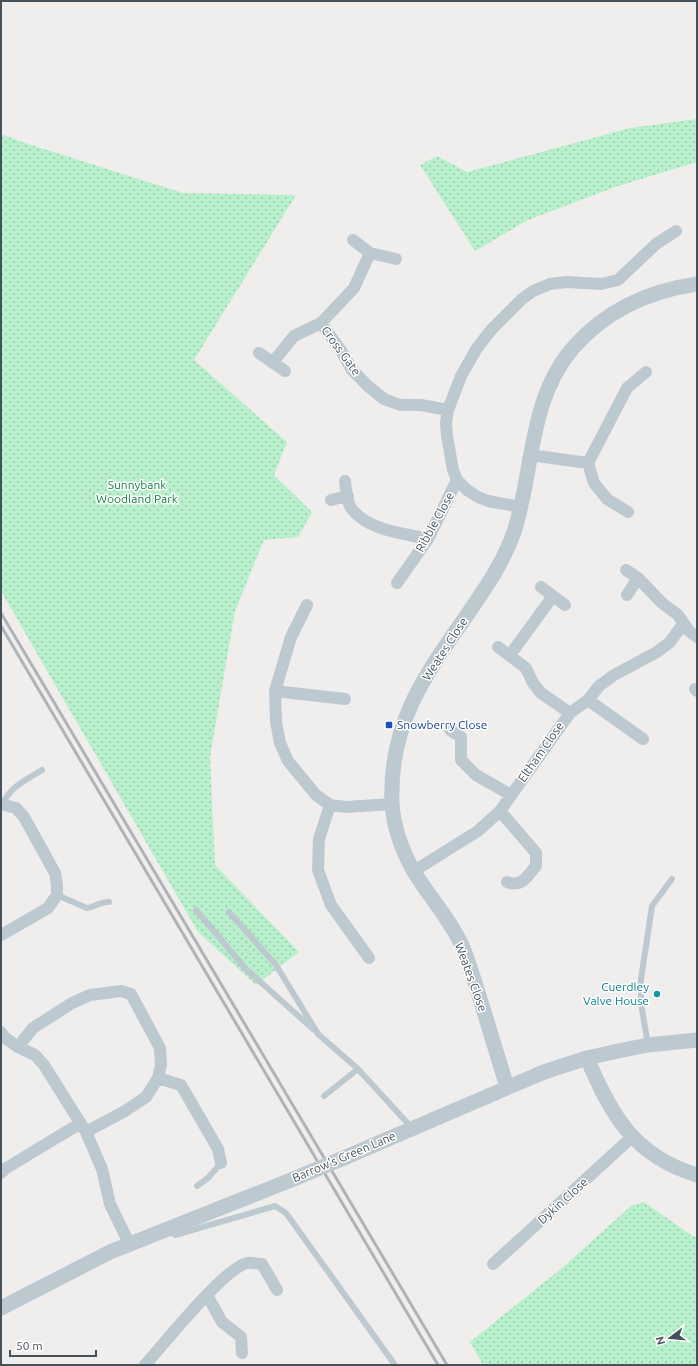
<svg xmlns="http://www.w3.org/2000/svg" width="698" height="1366" font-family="Ubuntu,sans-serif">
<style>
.grass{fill:url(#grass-dots)}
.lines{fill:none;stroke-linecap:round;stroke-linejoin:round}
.service{stroke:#bdc9d0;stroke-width:6}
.minor{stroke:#bdc9d0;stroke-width:12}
.tertiary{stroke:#bdc9d0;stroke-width:15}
.rail{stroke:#afb3b8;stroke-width:3}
.tertiary-bridge{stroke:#bdc9d0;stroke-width:15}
.transit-dot{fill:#1a4fb4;stroke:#fff;stroke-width:1.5}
.culture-dot{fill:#0f9aa8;stroke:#fff;stroke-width:1.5}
.labels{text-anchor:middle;stroke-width:3;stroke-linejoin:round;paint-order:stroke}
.street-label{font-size:12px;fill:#45525c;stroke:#fff}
.park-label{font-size:12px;fill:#138045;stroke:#fff}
.transit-label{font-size:12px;fill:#164399;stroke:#fff;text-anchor:start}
.culture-label{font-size:12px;fill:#0d838f;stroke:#fff;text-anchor:end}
</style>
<defs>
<pattern id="grass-dots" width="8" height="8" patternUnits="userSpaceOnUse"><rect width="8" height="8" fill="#b9f0cc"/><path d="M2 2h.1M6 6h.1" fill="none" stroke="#98c5a9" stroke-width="1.8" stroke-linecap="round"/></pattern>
</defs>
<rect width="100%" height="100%" fill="#f0eded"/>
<path class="grass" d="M 697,119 L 697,162 L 615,187 L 528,220 L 475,251 L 420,165 L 437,156 L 467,172 L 630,128 Z
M 1,134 L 25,143 L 183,193 L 296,195 L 194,360 L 287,442 L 274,475 L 312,512 L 298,537 L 264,540 L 235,611 L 210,757 L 215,865 L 299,952 L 256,985 L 198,932 L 1,591 Z
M 644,1202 L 694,1237 L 697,1237 L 697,1365 L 483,1365 L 470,1342 L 562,1268 L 631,1206 Z"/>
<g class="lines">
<path class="service" d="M 3,804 C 9,787 28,779 42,770
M 57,895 L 87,908 C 95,907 102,901 109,902
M 196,910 L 246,969 L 313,1029
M 229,912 L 276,965 L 318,1034 L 358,1069 L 412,1128
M 648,1045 L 641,1003 L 641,979 L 652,906 L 672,879
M 324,1096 L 358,1069
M 197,1186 L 208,1178 L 221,1163
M 168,1231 L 175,1235 L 275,1206 L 286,1213 L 395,1365"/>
<path class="minor" d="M 353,240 L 370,253
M 321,323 L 342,352 L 352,370 L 368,386 L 384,399 L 400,405 L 421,405 L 448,410
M 259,353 L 285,371
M 273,362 L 294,336 L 321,323 L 354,288 L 370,253 L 396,259
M 530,455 L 588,463 L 627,388 L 646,372
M 588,463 L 594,483 L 607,499 L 628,512
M 345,481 C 346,489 347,502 351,508 C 368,531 403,533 428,539
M 331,500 L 348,496
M 521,507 L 488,501 L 478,497 L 467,490 L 457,480 L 453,470 L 447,436 L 446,423 L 448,410 L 461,376 L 477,348 L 492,329 L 522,299 L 533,291 L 550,284 L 566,282 L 601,284 L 618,280 L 656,244 L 676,231
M 626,570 L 638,578 L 662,603 L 678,615 L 689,631 L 697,637
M 397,583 L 428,539 L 457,480
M 541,587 L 565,605
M 627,595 L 638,578
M 307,605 L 291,637 L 275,691 L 276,722 L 280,743 L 288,761 L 316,795 L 330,805 L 346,807 L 392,804
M 498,647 L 526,668 L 533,683 L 541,693 L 570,713
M 510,655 L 553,596
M 695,689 L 697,691
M 275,691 L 345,699
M 588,700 L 599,686 L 614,675 L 657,652 L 670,642 L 683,624
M 450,730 L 461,737 L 461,760 L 476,775 L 511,795
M 1,804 L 16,808 L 24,817 L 55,873 L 57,885 L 57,895 L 48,908 L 1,935
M 330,805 L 319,839 L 318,870 L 331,905 L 369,958
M 500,811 L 536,853 L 536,866 C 527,876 522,888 507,882
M 414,871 L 478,831 L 500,811 L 570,713 L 588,700 L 643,739
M 1,1032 L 4,1037 L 18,1047 L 35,1055 L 44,1065 L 86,1132 L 102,1169 L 110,1204 L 129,1243
M 18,1047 L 33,1028 L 72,1003 L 90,995 L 121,991 L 131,994 L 160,1048 L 161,1065 L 158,1078 L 146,1097 L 125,1111 L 86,1132
M 158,1078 L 181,1085 L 218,1149 L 221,1163
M 1,1173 L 5,1169 L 31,1153 L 81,1123
M 493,1264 L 632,1137
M 207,1295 L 222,1322 L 241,1337 L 242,1353
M 145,1365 C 165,1343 223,1269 247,1263 C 251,1262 258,1264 262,1264 L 277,1290"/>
<path class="tertiary" d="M 587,1058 C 611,1115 634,1156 697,1175
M 507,1087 C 499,1060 490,1032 482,1005 C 476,987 471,968 464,950 C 451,920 429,897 413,870 C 402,850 393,825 392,802 C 389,724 425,675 467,615 C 485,589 503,563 514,532 C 534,471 528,400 573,348 C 606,310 648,291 697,284
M 346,1157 L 544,1072 L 587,1058 L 618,1051 L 648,1045 L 697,1040
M 1,1308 L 110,1252 L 296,1178"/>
<path class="rail" d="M 1,613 L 447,1365
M 1,626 L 438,1365"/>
<path class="tertiary-bridge" d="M 296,1178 L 346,1157"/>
</g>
<rect class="transit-dot" x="385" y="721" width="8" height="8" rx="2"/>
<circle class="culture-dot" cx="657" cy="994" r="4"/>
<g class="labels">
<g class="street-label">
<text transform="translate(341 351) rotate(54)" y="4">Cross Gate</text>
<text transform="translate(435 522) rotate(-61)" y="4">Ribble Close</text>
<text transform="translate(445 649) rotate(-57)" y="4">Weates Close</text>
<text transform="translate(541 752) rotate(-55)" y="4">Eltham Close</text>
<text transform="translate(471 977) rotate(70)" y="4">Weates Close</text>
<text transform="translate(344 1157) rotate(-23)" y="4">Barrow's Green Lane</text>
<text transform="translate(563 1201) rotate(-42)" y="4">Dykin Close</text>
</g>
<g class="park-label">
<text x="137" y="489">Sunnybank<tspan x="137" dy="14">Woodland Park</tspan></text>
</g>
<g class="transit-label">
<text x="397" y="729">Snowberry Close</text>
</g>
<g class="culture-label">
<text x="649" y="991">Cuerdley<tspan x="649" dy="14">Valve House</tspan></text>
</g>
</g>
<rect width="698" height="1366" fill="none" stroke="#45525c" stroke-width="4"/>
<g transform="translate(670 1338) rotate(254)" stroke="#ffffff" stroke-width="3" paint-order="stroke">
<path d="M0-3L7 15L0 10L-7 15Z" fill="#45525c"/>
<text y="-6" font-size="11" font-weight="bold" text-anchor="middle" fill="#45525c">N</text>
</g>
<path d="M10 1350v6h86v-6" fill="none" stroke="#45525c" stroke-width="2"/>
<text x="16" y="1350" font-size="12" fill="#45525c" stroke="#ffffff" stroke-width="3" paint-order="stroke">50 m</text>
</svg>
